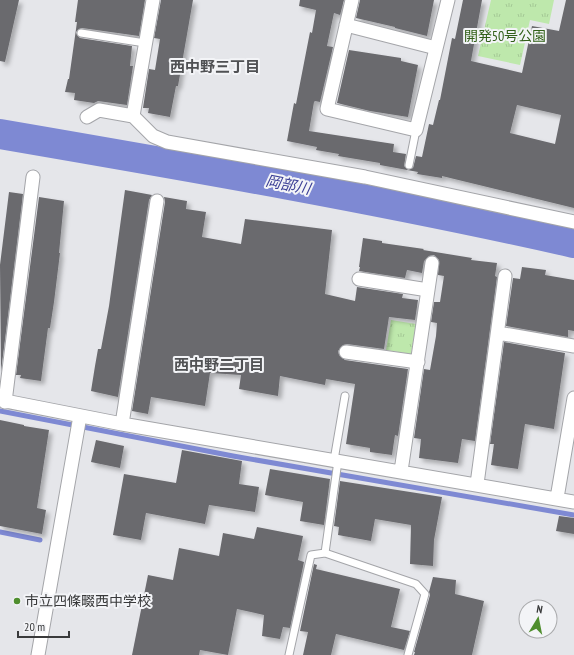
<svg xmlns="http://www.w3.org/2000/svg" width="574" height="655" font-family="'PT Sans Narrow','Noto Sans JP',sans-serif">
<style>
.park{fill:url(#park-tufts)}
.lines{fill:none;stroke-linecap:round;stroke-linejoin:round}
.stream{stroke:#7e89d3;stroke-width:5}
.river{stroke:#7e89d3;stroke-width:30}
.building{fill:#6a6a6e;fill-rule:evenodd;filter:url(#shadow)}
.lane-casing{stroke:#a4a5a9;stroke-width:9}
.street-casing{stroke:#a4a5a9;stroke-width:15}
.lane{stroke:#fff;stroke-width:7}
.street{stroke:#fff;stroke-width:13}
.poi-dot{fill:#4f8e2e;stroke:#f3f4f7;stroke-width:1.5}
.labels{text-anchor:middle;stroke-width:4;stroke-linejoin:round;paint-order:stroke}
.park-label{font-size:14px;fill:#326019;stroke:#f3f4f7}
.poi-label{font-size:14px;fill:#393a3b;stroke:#f3f4f7;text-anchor:start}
.neighbourhood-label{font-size:15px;font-weight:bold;fill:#505154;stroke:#f3f4f7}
.water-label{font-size:15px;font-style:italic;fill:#3b3f96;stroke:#f3f4f7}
</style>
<defs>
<pattern id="park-tufts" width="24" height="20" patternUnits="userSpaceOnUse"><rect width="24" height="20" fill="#bee8ac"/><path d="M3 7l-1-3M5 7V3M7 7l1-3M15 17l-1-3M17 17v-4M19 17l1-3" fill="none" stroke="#a4c895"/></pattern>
<filter id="shadow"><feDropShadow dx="3.5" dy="3.5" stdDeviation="2" flood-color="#0004"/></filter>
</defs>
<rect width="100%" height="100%" fill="#e5e6ea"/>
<path class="park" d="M 491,0 L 554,0 L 549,24 L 530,20 L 520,65 L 478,56 Z
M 391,320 L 416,324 L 411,354 L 386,350 Z"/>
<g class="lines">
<path class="stream" d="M 0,411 L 233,456 L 574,515
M 0,532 L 40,540"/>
<path class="river" d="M 0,134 C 192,167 384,200 574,243"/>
</g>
<path class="building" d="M 0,0 L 19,0 L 5,62 L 0,61 Z
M 78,0 L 145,0 L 139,36 L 82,28 L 79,29 L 76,32 L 77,35 L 80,38 L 132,46 L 130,66 L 133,66 L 127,105 L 98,101 L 94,103 L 74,100 L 75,93 L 65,92 L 68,79 L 69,79 L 77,22 L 75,22 Z
M 161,0 L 193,0 L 178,86 L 176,86 L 170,117 L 148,113 L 149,108 L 143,108 L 149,69 L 155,70 L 160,39 L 154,38 Z
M 300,0 L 344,0 L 340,15 L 334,13 L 327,46 L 333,47 L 320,102 L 315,101 L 314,102 L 309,131 L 394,144 L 393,152 L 406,154 L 404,166 L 408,170 L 413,168 L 416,156 L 422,157 L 429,124 L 433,125 L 439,100 L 440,100 L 452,38 L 455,39 L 463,0 L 482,0 L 471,61 L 522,73 L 532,26 L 559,31 L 566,0 L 574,0 L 574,208 L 442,176 L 442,178 L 417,174 L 418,172 L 380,165 L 380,163 L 338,156 L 339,154 L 316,150 L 317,147 L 287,141 L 294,103 L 296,104 L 310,32 L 312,33 L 316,10 L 299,6 ZM 517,105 L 561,115 L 555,144 L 510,133 Z
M 360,0 L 434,0 L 427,36 L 395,28 L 395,27 L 356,18 Z
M 349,50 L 401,58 L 401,61 L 418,65 L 408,117 L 370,111 L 337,103 Z
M 125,190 L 152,195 L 149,200 L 118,397 L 91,391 L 95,366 L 98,349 L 101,349 L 109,306 Z
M 9,192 L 23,194 L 1,372 L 0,265 Z
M 39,197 L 64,201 L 59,253 L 60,253 L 54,302 L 50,328 L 48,328 L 41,381 L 20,378 L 21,375 L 16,375 Z
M 164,197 L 187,201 L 186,209 L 206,212 L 202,237 L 241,244 L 245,219 L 332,230 L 325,294 L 355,301 L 357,287 L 403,294 L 402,298 L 418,300 L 415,320 L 389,317 L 384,349 L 347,344 L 343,345 L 338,351 L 339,355 L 345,360 L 408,369 L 398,436 L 395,435 L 392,455 L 370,452 L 370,448 L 346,444 L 355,384 L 326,379 L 325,385 L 280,376 L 278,396 L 239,389 L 241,375 L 210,373 L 205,406 L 151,397 L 148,414 L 132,411 L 165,202 Z
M 363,238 L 382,241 L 382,243 L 424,249 L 423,250 L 472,258 L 471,260 L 497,263 L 495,276 L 497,277 L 475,441 L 462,439 L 458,463 L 419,458 L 421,439 L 414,438 L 424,369 L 430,370 L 436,336 L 437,323 L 431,322 L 434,302 L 440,302 L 444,276 L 438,275 L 439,260 L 434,255 L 429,256 L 424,261 L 422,273 L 407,270 L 405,278 L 359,271 L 360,267 L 359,267 Z
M 522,267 L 546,270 L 545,275 L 574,280 L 574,331 L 568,330 L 568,337 L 506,326 L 513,278 L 520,279 Z
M 504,342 L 565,353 L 554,429 L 525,424 L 518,469 L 491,465 L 494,444 L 490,444 Z
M 0,420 L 24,425 L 24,426 L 49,430 L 37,508 L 46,510 L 42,534 L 0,526 Z
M 96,440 L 124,446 L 120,468 L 91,462 Z
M 182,450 L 242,461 L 239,484 L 259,487 L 255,512 L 209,505 L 205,524 L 146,513 L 141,540 L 113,535 L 124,474 L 176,483 Z
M 270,469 L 330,479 L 324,525 L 300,521 L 303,502 L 265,495 Z
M 340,481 L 442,497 L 434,540 L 433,566 L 410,564 L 411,525 L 375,519 L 371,541 L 338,535 L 339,527 L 334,526 Z
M 559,516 L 574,518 L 574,534 L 556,531 Z
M 257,527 L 303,536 L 298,560 L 304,562 L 290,628 L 283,627 L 280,639 L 262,636 L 264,615 L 237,609 L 228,655 L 200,650 L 199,655 L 132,655 L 148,575 L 173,580 L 179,548 L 219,556 L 223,533 L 254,539 Z
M 314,564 L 317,565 L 316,569 L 400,589 L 391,627 L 410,631 L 404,650 L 336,634 L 331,655 L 303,655 L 308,632 L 300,631 Z
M 433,577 L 456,580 L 455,594 L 484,601 L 472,655 L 414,655 L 415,652 L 414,652 L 430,595 L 429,592 Z"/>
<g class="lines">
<defs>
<path id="lane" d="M 81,33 L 145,43
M 409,165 L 416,130
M 334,460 L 345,396
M 325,553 L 338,461
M 289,655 L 311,555 L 325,553 L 416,584 L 425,594 L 408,655"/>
<path id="street" d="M 352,0 L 327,109 L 416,130 L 448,0
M 346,25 L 436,48
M 133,116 L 153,136 L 167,142 L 365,177 L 574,222
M 87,117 L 99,110 L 133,116 L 153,0
M 359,279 L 428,290
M 498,333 L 574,346
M 346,352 L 418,362
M 0,400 L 122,424 L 574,502
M 5,402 L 33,177
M 122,424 L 157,201
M 401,471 L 432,263
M 477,484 L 505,276
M 557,498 L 574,398
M 38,655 L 80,416"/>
</defs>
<use href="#lane" class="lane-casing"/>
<use href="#street" class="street-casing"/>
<use href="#lane" class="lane"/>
<use href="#street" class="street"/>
</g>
<circle class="poi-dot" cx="17" cy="601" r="4"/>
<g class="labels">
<g class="park-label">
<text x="505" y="41">開発50号公園</text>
</g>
<g class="poi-label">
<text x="25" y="606">市立四條畷西中学校</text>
</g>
<g class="neighbourhood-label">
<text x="215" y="72">西中野三丁目</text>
<text x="219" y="370">西中野二丁目</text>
</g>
<g class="water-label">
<text transform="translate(288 185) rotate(11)" y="5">岡部川</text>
</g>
</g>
<g transform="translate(538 619) rotate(10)"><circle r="19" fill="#f3f4f7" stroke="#a9aaac"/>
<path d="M0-3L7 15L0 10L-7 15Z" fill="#4f8e2e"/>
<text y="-6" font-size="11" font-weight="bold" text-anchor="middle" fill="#393a3b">N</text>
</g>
<path d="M18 631v6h51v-6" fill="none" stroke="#393a3b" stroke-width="2"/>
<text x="24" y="631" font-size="12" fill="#393a3b" stroke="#f3f4f7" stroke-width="3" paint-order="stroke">20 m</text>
</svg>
